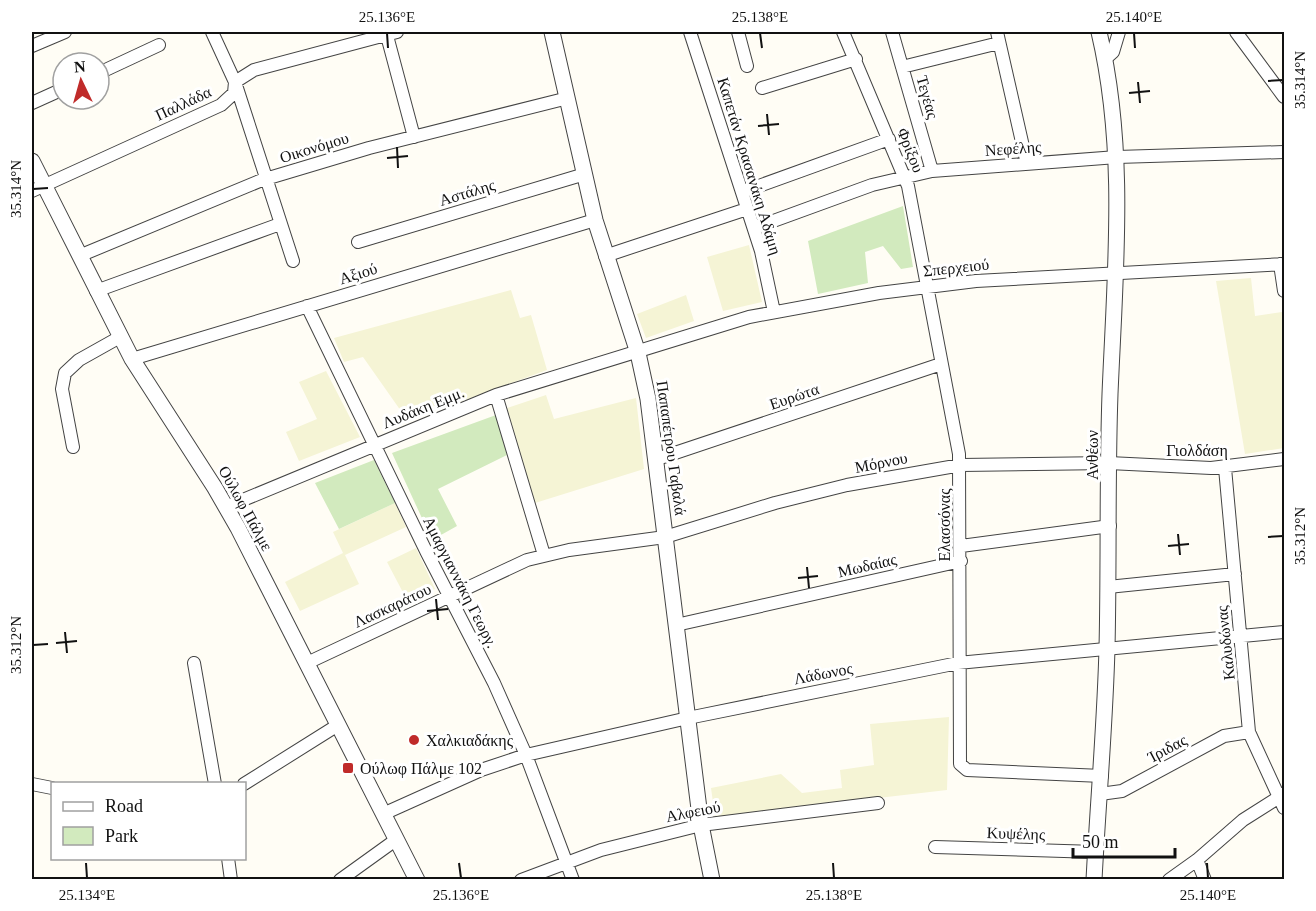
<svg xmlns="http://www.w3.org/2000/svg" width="1316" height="911" font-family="Georgia,serif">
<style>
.farmland{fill:#f5f4d5}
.green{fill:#d2eabe}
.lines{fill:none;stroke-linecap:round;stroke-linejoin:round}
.minor-casing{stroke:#444;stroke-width:14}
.tertiary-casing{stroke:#444;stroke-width:17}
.minor{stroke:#fff;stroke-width:12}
.tertiary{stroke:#fff;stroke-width:15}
.ticks{fill:none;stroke:#111;stroke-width:2}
.poi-dot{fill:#c02b2a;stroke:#fff;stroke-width:2}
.labels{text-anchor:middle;stroke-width:6;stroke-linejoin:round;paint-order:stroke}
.street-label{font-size:16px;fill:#111;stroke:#fff}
.poi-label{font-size:16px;fill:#111;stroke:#fff;text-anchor:start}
.neatline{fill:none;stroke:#111;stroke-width:2}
.ticks-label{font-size:15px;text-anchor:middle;fill:#111}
</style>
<rect width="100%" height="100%" fill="#fffdf5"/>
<path class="farmland" d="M 749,245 L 762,302 L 723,311 L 707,257 Z
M 1251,278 L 1255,316 L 1282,312 L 1284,328 L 1284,448 L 1245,454 L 1216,281 Z
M 511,290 L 520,318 L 531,315 L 547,370 L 408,421 L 363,357 L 344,362 L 334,338 Z
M 686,295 L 694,321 L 646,338 L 637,314 Z
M 326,371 L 360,437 L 299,461 L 286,432 L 317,419 L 299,382 Z
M 546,395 L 554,419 L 636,398 L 644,469 L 535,503 L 507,408 Z
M 395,503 L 406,527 L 345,555 L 359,584 L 300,611 L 285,582 L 343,553 L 333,532 Z
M 416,548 L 435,589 L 408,602 L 387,562 Z
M 949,717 L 947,790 L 715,817 L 711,788 L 781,774 L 802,793 L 842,788 L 840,770 L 874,765 L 870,724 Z"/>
<path class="green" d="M 903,206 L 913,267 L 901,269 L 883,246 L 865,252 L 868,283 L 818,294 L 808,241 Z
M 496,415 L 507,455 L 438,489 L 457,526 L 432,540 L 392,453 Z
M 374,460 L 395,503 L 339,529 L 315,483 Z"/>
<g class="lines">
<defs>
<path id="minor" d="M 212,32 L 235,82 L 293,261
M 386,32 L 414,137
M 690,32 L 761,251 L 774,312
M 738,32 L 747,66
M 843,32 L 908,186 L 959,454 L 960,764 L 967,770 L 1102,776
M 892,32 L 932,171
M 997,32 L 1027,164
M 1236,32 L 1284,97
M 32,46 L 65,32
M 1104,60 L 1113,52 L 1119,32
M 902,67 L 999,43
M 99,73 L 159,45
M 762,88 L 856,59
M 32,103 L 63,89
M 32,191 L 221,105 L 234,93 L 235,82 L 254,70 L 397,32
M 742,192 L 889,139
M 754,228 L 872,185 L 932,171 L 1117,157 L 1284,152
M 358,242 L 585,174
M 79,256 L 262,180 L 369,148 L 568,98
M 605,256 L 747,209
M 1280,264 L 1284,291
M 96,291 L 280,224
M 307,306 L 426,551 L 494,683 L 526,755 L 573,880
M 132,359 L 595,220
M 496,395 L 544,555
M 73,447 L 62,389 L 65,373 L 79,360 L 120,337
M 657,459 L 941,364
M 1225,468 L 1249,732 L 1284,808
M 226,507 L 496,395 L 749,317 L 879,293 L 976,281 L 1284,264
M 961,546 L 1110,526
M 1108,587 L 1235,574
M 676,625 L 961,561
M 194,663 L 215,784
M 307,663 L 527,560 L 569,550 L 665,537 L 775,503 L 847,485 L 961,465 L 1109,463 L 1211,468 L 1284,459
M 32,784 L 52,788
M 244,784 L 338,725
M 1100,794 L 1122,791 L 1224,736 L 1249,732
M 383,814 L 481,770 L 526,755 L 688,718 L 958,663 L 1284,632
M 935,847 L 1096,852
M 228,858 L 231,880
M 1197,860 L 1205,880
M 340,880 L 397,839
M 521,880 L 601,850 L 701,825 L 878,803
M 1169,880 L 1197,860 L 1243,820 L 1284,794"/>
<path id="tertiary" d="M 552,32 L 595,220 L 638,353 L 648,399 L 701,825 L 712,880
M 32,161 L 132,359 L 215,488 L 238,528 L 417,880
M 1094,880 C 1098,802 1105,725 1107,648 C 1109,563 1107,478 1110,394 C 1115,272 1127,151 1099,32"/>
</defs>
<use href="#minor" class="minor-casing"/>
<use href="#tertiary" class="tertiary-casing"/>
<use href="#minor" class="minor"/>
<use href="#tertiary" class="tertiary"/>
</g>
<path class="ticks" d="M 387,33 L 388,48M 760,33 L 762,48M 1134,33 L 1135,48M 1268,81 L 1283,80M 1138,82 L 1140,103M 1129,93 L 1150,91M 767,114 L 769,135M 758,126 L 779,124M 397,147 L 398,168M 387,158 L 408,156M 33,189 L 48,188M 1178,534 L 1180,555M 1268,537 L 1283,536M 1168,546 L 1189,544M 807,567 L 809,588M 798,578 L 818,576M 436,599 L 438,620M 427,611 L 448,609M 65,632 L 67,653M 56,643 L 77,641M 33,645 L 48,644M 86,863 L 87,878M 459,863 L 461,878M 833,863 L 834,878M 1207,863 L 1208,878"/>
<g class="poi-dot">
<circle cx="414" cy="740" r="6"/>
<rect x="342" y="762" width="12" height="12" rx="3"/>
</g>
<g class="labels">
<g class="street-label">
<text transform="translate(928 97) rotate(74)" y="6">Τεγέας</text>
<text transform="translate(183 103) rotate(-25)" y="6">Παλλάδα</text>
<text transform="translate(314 147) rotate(-17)" y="6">Οικονόμου</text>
<text transform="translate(1013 148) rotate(-4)" y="6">Νεφέλης</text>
<text transform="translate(911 150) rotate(68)" y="6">Φρίξου</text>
<text transform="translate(750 166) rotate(73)" y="6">Καπετάν Κρασανάκη Αδάμη</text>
<text transform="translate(467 192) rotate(-17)" y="6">Αστάλης</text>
<text transform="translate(956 267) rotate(-6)" y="6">Σπερχειού</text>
<text transform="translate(358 273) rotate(-17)" y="6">Αξιού</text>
<text transform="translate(794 396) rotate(-19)" y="6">Ευρώτα</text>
<text transform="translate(423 407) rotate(-22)" y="6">Λυδάκη Εμμ.</text>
<text transform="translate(672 448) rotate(82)" y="6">Παπαπέτρου Γαβαλά</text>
<text x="1197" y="456">Γιολδάση</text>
<text transform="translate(1092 455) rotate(-90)" y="6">Ανθέων</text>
<text transform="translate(881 462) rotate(-11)" y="6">Μόρνου</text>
<text transform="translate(246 508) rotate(61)" y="6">Ούλωφ Πάλμε</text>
<text transform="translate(944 525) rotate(-90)" y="6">Ελασσόνας</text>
<text transform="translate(867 565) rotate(-13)" y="6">Μωδαίας</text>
<text transform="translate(461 582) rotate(63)" y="6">Αμαργιαννάκη Γεωργ.</text>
<text transform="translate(392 605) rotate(-25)" y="6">Λασκαράτου</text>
<text transform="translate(1225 643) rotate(-96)" y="6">Καλυδώνας</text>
<text transform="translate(823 673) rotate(-11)" y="6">Λάδωνος</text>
<text transform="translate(1167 748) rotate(-28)" y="6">Ίριδας</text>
<text transform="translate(693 811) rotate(-11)" y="6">Αλφειού</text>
<text transform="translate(1016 833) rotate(2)" y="6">Κυψέλης</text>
</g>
<g class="poi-label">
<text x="426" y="746">Χαλκιαδάκης</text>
<text x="360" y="774">Ούλωφ Πάλμε 102</text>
</g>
</g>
<rect width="1316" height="911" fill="none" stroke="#ffffff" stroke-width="66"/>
<rect x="51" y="782" width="195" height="78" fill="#ffffff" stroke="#a0a0a0" stroke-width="1.5"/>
<rect x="63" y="802" width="30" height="9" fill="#ffffff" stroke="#a0a0a0" stroke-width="1.5"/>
<text x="105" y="812" font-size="18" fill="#111111">Road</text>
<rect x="63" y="827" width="30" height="18" fill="#d2eabe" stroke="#a0a0a0" stroke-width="1.5"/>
<text x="105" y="842" font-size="18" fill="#111111">Park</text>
<g transform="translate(81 81) rotate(355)"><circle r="28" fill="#ffffff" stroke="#a0a0a0" stroke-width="1.5"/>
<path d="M0-4.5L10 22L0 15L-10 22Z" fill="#c02b2a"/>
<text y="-9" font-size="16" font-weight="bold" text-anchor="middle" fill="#111111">N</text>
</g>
<path d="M1073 848v9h102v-9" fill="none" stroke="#111111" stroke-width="3"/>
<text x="1082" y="848" font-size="18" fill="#111111" stroke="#ffffff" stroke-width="4.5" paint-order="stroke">50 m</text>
<rect x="33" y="33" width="1250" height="845" class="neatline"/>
<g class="ticks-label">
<text x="387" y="22">25.136°E</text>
<text x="760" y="22">25.138°E</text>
<text x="1134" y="22">25.140°E</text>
<text transform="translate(1300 80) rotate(-90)" y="5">35.314°N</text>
<text transform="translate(16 189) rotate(-90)" y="5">35.314°N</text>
<text transform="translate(1300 536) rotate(-90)" y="5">35.312°N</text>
<text transform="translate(16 645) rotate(-90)" y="5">35.312°N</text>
<text x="87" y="900">25.134°E</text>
<text x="461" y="900">25.136°E</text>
<text x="834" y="900">25.138°E</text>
<text x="1208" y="900">25.140°E</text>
</g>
</svg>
